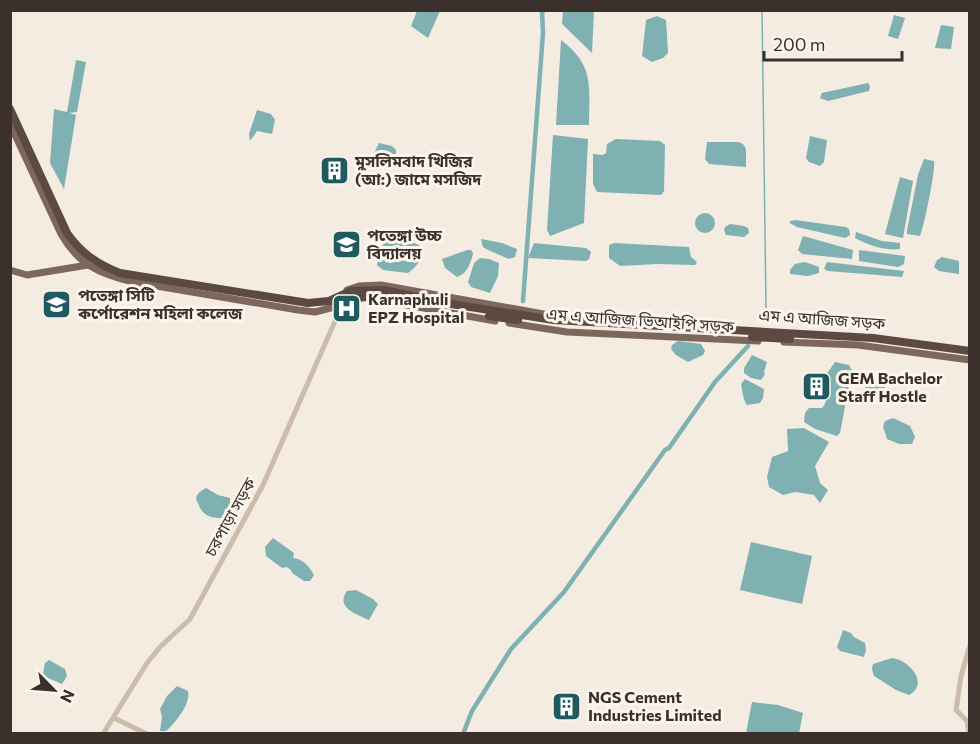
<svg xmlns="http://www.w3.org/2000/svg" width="980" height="744" font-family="Commissioner,'Noto Sans Bengali',sans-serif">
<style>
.water{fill:#7fb0b2}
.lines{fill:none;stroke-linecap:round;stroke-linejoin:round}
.stream{stroke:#7fb0b2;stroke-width:1.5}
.canal{stroke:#7fb0b2;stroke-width:4.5}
.minor{stroke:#cdbbac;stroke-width:5}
.major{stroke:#7d675c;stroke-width:7}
.highway{stroke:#5c4a42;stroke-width:8}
.labels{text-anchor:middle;stroke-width:6;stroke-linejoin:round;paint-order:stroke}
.poi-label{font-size:16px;font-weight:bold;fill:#3b302b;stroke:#fbf5ee;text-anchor:start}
.street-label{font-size:16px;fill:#3b302b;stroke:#fbf5ee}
</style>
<rect width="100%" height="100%" fill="#f4ebe1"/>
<path class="water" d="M 417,11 L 440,11 L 428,38 L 411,26 Z
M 563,11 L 594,11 L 592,53 L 562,24 Z
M 894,15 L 905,18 L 898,39 L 888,36 Z
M 657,16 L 666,20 L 668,53 L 663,58 L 652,62 L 642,56 L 646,20 Z
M 941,25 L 954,27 L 951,49 L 935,48 Z
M 561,40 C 595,66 589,86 589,125 L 556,125 Z
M 76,60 L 86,62 L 77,112 L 69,113 L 76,115 L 64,189 L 50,163 L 54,109 L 67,112 Z
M 868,83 L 870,86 L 869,91 L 828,101 L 820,98 L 822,93 Z
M 257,110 L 271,114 L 275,120 L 272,134 L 257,131 L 250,141 L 249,134 Z
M 553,135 L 588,139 L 584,223 L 550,236 L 547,230 Z
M 810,136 L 827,140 L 824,162 L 820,166 L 809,162 L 806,158 Z
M 616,139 L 660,141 L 665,145 L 664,191 L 661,195 L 597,192 L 593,184 L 593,154 L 603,155 L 606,153 L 607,144 Z
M 707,142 L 738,142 L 743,144 L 746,149 L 746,167 L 709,164 L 705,159 Z
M 379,143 L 392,146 L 396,150 L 396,157 L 389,160 L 380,159 L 375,151 Z
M 924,159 L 934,161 C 936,168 924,227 920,236 L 907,234 L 907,230 L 918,175 Z
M 900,177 L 913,181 L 903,238 L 885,234 Z
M695 223a10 10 0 1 1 20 0a10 10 0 1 1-20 0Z
M 795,220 L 846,227 L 849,229 L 850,235 L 845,238 L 797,227 L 790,223 L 790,221 Z
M 730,224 L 744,226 L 748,228 L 749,233 L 744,237 L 726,235 L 724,230 L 725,227 Z
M 856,232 L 882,241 L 900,243 L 900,249 C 886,251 867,245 855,238 Z
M 392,234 L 419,245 C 424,257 418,266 408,273 L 383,270 L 377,265 C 378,253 383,241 392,234 Z
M 803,236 L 853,250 L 852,259 L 802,254 L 798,250 Z
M 481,239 L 502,243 L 517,249 L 515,257 L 509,259 L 488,250 L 483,247 Z
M 534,243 L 586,248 L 591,252 L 589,259 L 586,261 L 528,258 Z
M 614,243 L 689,247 L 691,257 L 697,262 L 695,265 L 657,264 L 620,266 L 609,258 L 609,245 Z
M 467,250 L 471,250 L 473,253 C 471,263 467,274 457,277 L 445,268 L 442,259 Z
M 859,250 L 905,256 L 904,264 L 898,267 L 859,261 Z
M 942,257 L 959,261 L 959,274 L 939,271 L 934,267 L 937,260 Z
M 480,258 L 489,259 L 499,263 L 498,276 L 490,293 L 471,287 L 468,282 L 474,263 Z
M 805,262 L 819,267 L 819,273 L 808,276 L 790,274 L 790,270 L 795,264 Z
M 827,262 L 904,271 L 902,277 L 828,271 L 824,269 Z
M 678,341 L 701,344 L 705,351 L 703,355 L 688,362 L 676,355 L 671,349 L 672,345 Z
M 752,355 L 767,362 L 764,372 L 765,374 L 761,380 L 751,378 L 744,373 L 744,368 Z
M 835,362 L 849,365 L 852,370 L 840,433 L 837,436 L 815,429 L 804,422 L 805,413 L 809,408 L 822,408 L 825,404 L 831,384 L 826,375 Z
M 877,378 L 885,380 L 884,393 L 881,395 L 869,392 L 865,387 L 864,380 Z
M 745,379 L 764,389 L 763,398 L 760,403 L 747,405 C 742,397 743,392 741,384 Z
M 893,418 L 910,426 L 915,437 L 912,444 L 899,444 L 887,439 L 883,427 L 885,421 Z
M 804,428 L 829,442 L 815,466 L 820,483 L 828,490 L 820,503 L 814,495 L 795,492 L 783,495 L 769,487 L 767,477 L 772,457 L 788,451 L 787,429 Z
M 206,488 L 218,495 L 230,498 L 230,506 L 226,517 C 213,520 202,516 198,503 C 196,500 195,497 198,494 C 200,491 203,490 206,488 Z
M 273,538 L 294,553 L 293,558 C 303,559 309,566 314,575 L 310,581 L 304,581 L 292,573 L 291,570 L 287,567 L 282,568 L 266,556 L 265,547 Z
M 751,542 L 812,556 L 802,604 L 740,590 Z
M 356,590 L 373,599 L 378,604 L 369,620 C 356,614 335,607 347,591 Z
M 843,630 L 851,633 L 854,637 L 865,643 L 866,650 L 864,657 L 840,651 L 837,647 Z
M 892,658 C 909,660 930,683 909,695 L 896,690 L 874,676 L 872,669 L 873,664 Z
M 49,660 L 65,669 L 67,676 L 62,684 L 48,678 L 43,674 L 45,663 Z
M 177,686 L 188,691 C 191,704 175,723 166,731 L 160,731 L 162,717 L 160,709 L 167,696 Z
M 752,702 L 778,705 L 803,713 L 799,733 L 746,733 Z"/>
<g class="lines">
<path class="stream" d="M 762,10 L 766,308"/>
<path class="canal" d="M 523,301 L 543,33 L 542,12 L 545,10
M 463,734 L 472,711 L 511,649 L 564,592 L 665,450 L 669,448 L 715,382 L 748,346"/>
<path class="minor" d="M 114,718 L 147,734
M 103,734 L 147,663 L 161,646 L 190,619 L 263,485 L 343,303
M 969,734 L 967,721 L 956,710 L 961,676 L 970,645"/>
<path class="major" d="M 10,124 L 61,234 C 79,265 99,274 133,282 L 298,310 L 315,312 L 342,305
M 10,270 L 27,275 L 88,265
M 347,290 L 359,286 L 381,285 L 549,315
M 385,301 L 495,321
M 509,323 L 567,332 L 758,341
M 784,342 L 858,345 L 970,360"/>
<path class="highway" d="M 10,109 L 67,233 C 81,253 97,264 120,273 L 308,303 L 329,301 L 351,291 L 383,290 L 457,305 L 554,320 L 873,338 L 970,351
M 336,304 C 366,292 387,297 417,303
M 489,316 L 518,320
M 752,337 L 790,339"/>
</g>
<defs>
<symbol id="building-square" viewBox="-11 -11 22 22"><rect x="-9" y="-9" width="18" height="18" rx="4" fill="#1f5a5e" stroke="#fbf5ee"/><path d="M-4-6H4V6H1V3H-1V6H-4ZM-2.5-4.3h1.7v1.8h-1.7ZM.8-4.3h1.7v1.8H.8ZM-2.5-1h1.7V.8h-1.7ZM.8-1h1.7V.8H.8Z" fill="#fff"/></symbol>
<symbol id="school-square" viewBox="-11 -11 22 22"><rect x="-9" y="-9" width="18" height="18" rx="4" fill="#1f5a5e" stroke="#fbf5ee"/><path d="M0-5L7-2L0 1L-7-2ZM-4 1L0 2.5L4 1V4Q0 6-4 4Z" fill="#fff"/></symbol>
<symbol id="hospital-square" viewBox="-11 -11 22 22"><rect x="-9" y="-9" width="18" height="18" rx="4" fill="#1f5a5e" stroke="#fbf5ee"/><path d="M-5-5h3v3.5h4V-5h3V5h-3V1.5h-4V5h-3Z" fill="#fff"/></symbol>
</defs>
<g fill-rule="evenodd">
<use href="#building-square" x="318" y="154" width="33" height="33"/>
<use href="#school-square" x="330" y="228" width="33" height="33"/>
<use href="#school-square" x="40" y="288" width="33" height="33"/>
<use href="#hospital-square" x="330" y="292" width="33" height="33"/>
<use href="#building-square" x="800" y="370" width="33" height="33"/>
<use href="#building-square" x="550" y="690" width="33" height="33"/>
</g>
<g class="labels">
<g class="poi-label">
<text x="355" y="167">মুসলিমবাদ খিজির<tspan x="355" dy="18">(আ:) জামে মসজিদ</tspan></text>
<text x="367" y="241">পতেঙ্গা উচ্চ<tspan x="367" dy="18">বিদ্যালয়</tspan></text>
<text x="78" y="301">পতেঙ্গা সিটি<tspan x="78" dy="18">কর্পোরেশন মহিলা কলেজ</tspan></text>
<text x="368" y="305">Karnaphuli<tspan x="368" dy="18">EPZ Hospital</tspan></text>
<text x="838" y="384">GEM Bachelor<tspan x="838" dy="18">Staff Hostle</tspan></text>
<text x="588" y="703">NGS Cement<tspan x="588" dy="18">Industries Limited</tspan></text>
</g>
<g class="street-label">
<text transform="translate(822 319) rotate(4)" y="6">এম এ আজিজ সড়ক</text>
<text transform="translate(640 320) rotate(4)" y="6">এম এ আজিজ ভিআইপি সড়ক</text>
<text transform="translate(230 517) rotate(-61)" y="6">চরপাড়া সড়ক</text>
</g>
</g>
<rect width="980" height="744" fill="none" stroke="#3b302b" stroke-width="24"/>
<g transform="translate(54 690) rotate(115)" stroke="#fbf5ee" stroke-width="4.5" paint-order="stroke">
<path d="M0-4.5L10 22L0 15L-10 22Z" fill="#3b302b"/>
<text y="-9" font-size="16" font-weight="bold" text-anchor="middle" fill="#3b302b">N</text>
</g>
<path d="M764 51v9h138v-9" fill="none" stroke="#3b302b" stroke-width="3"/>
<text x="773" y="51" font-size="18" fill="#3b302b" stroke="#fbf5ee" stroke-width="4.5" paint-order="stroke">200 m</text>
</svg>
